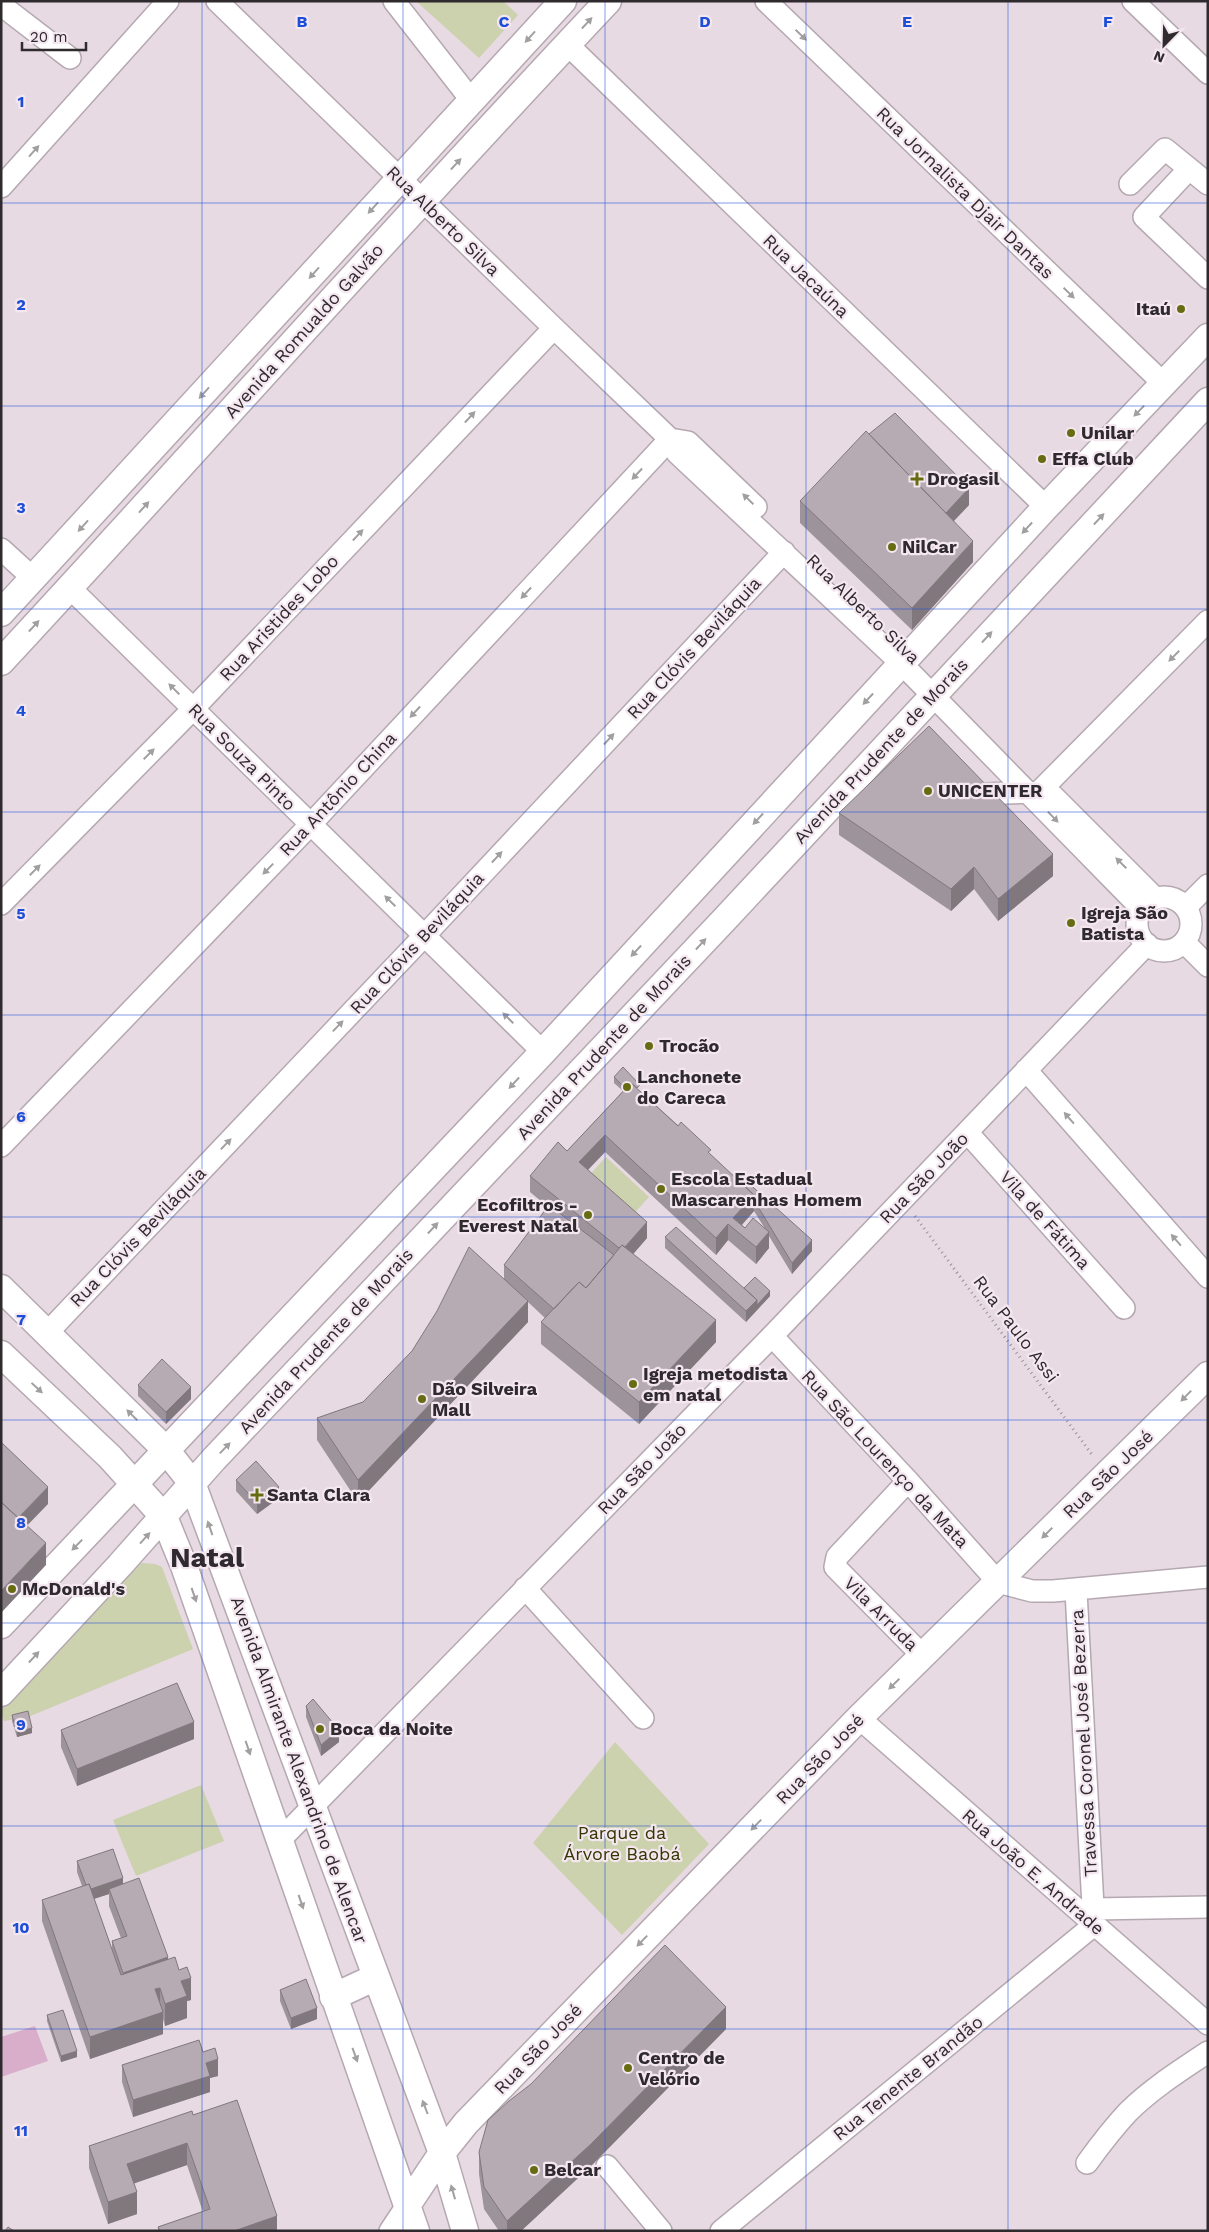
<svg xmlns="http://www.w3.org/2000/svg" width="1209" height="2232" font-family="'Work Sans',sans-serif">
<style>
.green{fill:#ccd1ae}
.water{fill:#d8aeca}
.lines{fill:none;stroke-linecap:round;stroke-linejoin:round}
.minor-casing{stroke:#b5a8b1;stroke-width:24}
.major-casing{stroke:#b5a8b1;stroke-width:29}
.path{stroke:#9a9096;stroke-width:3;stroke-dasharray:1 4;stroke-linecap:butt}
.minor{stroke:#fff;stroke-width:21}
.major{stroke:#fff;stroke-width:26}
.wall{fill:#9d939a;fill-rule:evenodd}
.shaded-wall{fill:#80787d}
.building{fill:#b7abb3;stroke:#80787d}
.oneway{fill:#a19fa0}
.grid{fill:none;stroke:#1d4ed8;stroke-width:1;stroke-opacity:0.55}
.poi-dot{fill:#666c11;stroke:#f4e7f0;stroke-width:2}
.labels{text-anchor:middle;stroke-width:4.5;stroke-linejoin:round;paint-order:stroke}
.street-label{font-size:18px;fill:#2f2a2d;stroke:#f4e7f0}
.poi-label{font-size:18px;font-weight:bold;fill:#2f2a2d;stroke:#f4e7f0;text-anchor:start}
.park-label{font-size:18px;fill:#333600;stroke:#f4e7f0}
.town-label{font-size:28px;font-weight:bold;fill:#2f2a2d;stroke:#f4e7f0}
.grid-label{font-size:16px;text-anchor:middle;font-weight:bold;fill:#1d4ed8;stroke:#f4e7f0;stroke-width:4.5;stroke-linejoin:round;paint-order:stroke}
</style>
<rect width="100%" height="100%" fill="#e7dae2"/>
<path class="green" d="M 416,1 L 503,1 L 518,15 L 479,58 Z
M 606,1157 L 649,1197 L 628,1220 L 584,1181 Z
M 142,1563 L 155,1564 L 162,1567 L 193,1649 L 28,1717 L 4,1721 L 1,1715 L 1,1704 L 134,1569 Z
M 615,1742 L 709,1844 L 622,1935 L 533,1843 Z
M 201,1785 L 224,1841 L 136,1876 L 113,1820 Z"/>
<path class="water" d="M 35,2026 L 48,2061 L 1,2077 L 1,2037 Z"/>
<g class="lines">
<defs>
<path id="minor" d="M 217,1 L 554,328 L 670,439 L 677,453 L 901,663 L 1142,909
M 394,1 L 472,101
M 766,1 L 1164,384
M 1133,1 L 1208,73
M 1,5 L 70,58
M 567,44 L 1046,507
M 1189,169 L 1144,217 L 1208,278
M 1130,184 L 1165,149 L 1208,184
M 1,187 L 168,1
M 670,439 L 688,442 L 756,507
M 1,549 L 34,579
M 70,588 L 543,1052
M 965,795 L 1030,792
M 1052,795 L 1155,898
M 1034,797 L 1208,621
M1137 924a27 27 0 1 1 54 0a27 27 0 1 1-54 0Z
M 1,904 L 193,709 L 554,328
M 1186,907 L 1208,885
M 1184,942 L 1208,966
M 1026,1070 L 1208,1277
M 967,1132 L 1124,1308
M 1,1146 L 311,824 L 670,439
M 48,1332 L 425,935 L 784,552
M 772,1336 L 908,1481 L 998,1582 L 1032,1591 L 1053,1591 L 1208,1577
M 908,1481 L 837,1557 L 835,1567 L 923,1656
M 525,1588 L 643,1718
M 859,1718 L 1208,2024
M 280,1840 L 772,1336 L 1147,944
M 1093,1909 L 1208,1907
M 1087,2163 C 1100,2145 1113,2128 1128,2112 C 1151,2089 1181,2070 1208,2052
M 607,2166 L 661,2231
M 390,2231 L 408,2204
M 721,2231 L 1094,1925 L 1076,1591"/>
<path id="major" d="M 1,613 L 563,1
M 1,662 C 204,443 402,219 608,1
M 1,1288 L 166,1450 L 192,1483 L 442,2153 L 465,2231
M 1,1354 L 110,1457 L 164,1517 L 184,1566 L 416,2231
M 1,1625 L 543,1052 L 1046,507 L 1208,337
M 1,1693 L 120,1565 L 214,1459 L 724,920 L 1208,401
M 333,1997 L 376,1977
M 408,2204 L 442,2153 L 466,2123 L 859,1718 L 1208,1375"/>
</defs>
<use href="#minor" class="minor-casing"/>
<use href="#major" class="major-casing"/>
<path class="path" d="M 915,1216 L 1093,1456"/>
<use href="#minor" class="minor"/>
<use href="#major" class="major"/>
</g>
<path class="wall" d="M 869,434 L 969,505 L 954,521 L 973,562 L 912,630 L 800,523 L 800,501 Z
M 839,813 L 1053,876 L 998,921 L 974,889 L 951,911 L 839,835 Z
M 614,1077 L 640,1091 L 711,1155 L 812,1251 L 792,1274 L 769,1236 L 769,1248 L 756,1264 L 728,1240 L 716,1255 L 605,1152 L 588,1170 L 647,1238 L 633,1254 L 716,1342 L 639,1424 L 541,1344 L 541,1322 L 545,1318 L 528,1302 L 528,1322 L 358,1502 L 317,1440 L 317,1418 L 363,1402 L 504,1279 L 504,1265 L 548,1207 L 530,1192 L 530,1176 L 567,1151 L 623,1091 L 614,1083 ZM 754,1211 L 764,1227 L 745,1228 L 742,1225 Z
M 665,1237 L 744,1288 L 770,1296 L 746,1322 L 665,1248 Z
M 138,1385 L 191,1399 L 166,1424 L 138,1396 Z
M 236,1480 L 279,1498 L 257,1514 L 236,1491 Z
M 306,1706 L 339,1742 L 321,1756 L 306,1717 Z
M 12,1715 L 32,1733 L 17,1737 L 12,1721 Z
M 61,1730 L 194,1739 L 77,1786 L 61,1747 Z
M 77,1861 L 123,1884 L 191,2000 L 187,2001 L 187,2018 L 165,2026 L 163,2019 L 163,2034 L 90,2059 L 42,1921 L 42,1900 L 82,1886 L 77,1872 ZM 109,1894 L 109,1906 L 121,1938 L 112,1941 L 112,1949 L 94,1899 Z
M 280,1990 L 317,2019 L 291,2029 L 280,2001 Z
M 47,2015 L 77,2057 L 61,2062 L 47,2021 Z
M 726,2029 L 591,2166 L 521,2231 L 499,2231 L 484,2209 L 479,2174 L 479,2152 Z
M 203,2052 L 218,2076 L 210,2078 L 210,2092 L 133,2117 L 122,2082 L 122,2065 Z
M 193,2115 L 277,2231 L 158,2231 L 158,2227 L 203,2212 L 187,2165 L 134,2183 L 137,2214 L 108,2224 L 89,2168 L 89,2146 Z"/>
<path class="shaded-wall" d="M 969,488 L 969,505 L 943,532 L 943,515 Z
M 973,541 L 973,562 L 912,630 L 912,608 Z
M 1053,854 L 1053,876 L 998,921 L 998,899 Z
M 974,867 L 974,889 L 951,911 L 951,889 Z
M 605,1135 L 605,1152 L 579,1179 L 579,1162 Z
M 754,1195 L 754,1211 L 736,1231 L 733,1218 Z
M 647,1222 L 647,1238 L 622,1267 L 622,1250 Z
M 728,1224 L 728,1240 L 716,1255 L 716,1238 Z
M 769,1232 L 769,1248 L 756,1264 L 756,1247 Z
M 812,1240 L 812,1251 L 792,1274 L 792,1263 Z
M 770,1291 L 770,1296 L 746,1322 L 746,1311 L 757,1300 Z
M 528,1301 L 528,1322 L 358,1502 L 358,1480 Z
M 716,1320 L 716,1342 L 639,1424 L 639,1402 Z
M 191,1387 L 191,1399 L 166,1424 L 166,1412 Z
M 48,1487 L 48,1504 L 17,1536 L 17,1519 Z
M 279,1487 L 279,1498 L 257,1514 L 257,1503 Z
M 46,1543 L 46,1565 L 1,1613 L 1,1591 Z
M 194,1722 L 194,1739 L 77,1786 L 77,1769 Z
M 32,1728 L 32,1733 L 17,1737 L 17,1732 Z
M 339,1730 L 339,1742 L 321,1756 L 321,1745 Z
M 123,1878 L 123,1889 L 109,1889 L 109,1894 L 87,1901 L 87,1890 Z
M 168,1957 L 168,1973 L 123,1990 L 123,1973 Z
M 191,1978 L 191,2000 L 187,2001 L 187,2018 L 165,2026 L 165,2004 L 181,1981 Z
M 160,1988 L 160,2010 L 155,1989 Z
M 726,2007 L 726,2029 L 591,2166 L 521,2231 L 507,2231 L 507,2221 Z
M 317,2008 L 317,2019 L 291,2029 L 291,2018 Z
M 163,2012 L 163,2034 L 90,2059 L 90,2037 Z
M 77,2051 L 77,2057 L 61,2062 L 61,2056 Z
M 218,2059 L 218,2076 L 210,2078 L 210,2092 L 133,2117 L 133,2100 L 206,2063 Z
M 187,2143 L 187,2165 L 127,2186 L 127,2164 Z
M 137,2192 L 137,2214 L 108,2224 L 108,2202 Z
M 277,2216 L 277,2231 L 234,2231 Z"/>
<path class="building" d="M 895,413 L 969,488 L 946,513 L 869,434 Z
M 866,431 L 973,541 L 912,608 L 800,501 Z
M 929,726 L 1053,854 L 998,899 L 974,867 L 951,889 L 839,813 Z
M 623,1067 L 640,1085 L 637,1088 L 631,1083 L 626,1089 L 614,1077 Z
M 631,1083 L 678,1126 L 681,1122 L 711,1150 L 708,1152 L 754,1195 L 733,1218 L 745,1228 L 753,1218 L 769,1232 L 756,1247 L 728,1224 L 716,1238 L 605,1135 L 579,1162 L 647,1222 L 625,1247 L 622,1245 L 619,1248 L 530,1176 L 558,1142 L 567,1151 Z
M 745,1180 L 812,1240 L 792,1263 L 754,1200 L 754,1195 L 742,1184 Z
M 549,1205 L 614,1255 L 586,1288 L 579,1282 L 554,1309 L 504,1265 Z
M 676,1227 L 757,1300 L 746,1311 L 665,1237 Z
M 622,1245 L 716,1320 L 639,1402 L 541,1322 L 579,1282 L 586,1288 Z
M 469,1247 L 528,1301 L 358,1480 L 317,1418 L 363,1402 L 412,1351 L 437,1311 Z
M 755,1277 L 770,1291 L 757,1305 L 757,1300 L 744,1288 Z
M 162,1359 L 191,1387 L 166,1412 L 138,1385 Z
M 1,1442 L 48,1487 L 18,1518 L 1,1502 Z
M 256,1461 L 279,1487 L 257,1503 L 236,1480 Z
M 1,1502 L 46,1543 L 1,1591 Z
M 177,1683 L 194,1722 L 77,1769 L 61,1730 Z
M 313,1699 L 339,1730 L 321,1745 L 306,1706 Z
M 28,1711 L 32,1728 L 17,1732 L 12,1715 Z
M 113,1849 L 123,1878 L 91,1889 L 89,1884 L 86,1885 L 77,1861 Z
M 139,1878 L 168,1957 L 123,1973 L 112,1941 L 127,1936 L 109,1889 Z
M 89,1884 L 121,1975 L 175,1957 L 179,1970 L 187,1967 L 191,1978 L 181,1981 L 187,1996 L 165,2004 L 160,1988 L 155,1989 L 163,2012 L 90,2037 L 42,1900 Z
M 665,1945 L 726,2007 L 591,2144 L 507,2221 L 484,2187 L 479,2152 L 488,2120 L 509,2101 L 531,2084 Z
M 306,1979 L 317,2008 L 291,2018 L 280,1990 Z
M 63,2010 L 77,2051 L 61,2056 L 47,2015 Z
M 199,2040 L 203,2052 L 215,2048 L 218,2059 L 206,2063 L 210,2076 L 133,2100 L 122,2065 Z
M 237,2100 L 277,2216 L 234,2231 L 160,2231 L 158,2227 L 210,2209 L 187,2143 L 127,2164 L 137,2192 L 108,2202 L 89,2146 L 192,2111 L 193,2115 Z
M 8,2227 L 14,2231 L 5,2231 Z"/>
<defs><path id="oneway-solid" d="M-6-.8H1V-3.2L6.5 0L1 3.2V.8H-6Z" transform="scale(1.25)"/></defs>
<g class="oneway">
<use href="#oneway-solid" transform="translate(587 23) rotate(-47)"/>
<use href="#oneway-solid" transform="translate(801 35) rotate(44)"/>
<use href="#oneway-solid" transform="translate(530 37) rotate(132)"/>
<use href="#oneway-solid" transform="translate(34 151) rotate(-48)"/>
<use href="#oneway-solid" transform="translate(456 164) rotate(-47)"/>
<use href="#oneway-solid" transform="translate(373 208) rotate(132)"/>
<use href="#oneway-solid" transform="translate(314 273) rotate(132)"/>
<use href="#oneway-solid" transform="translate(1069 293) rotate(44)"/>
<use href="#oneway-solid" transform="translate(204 393) rotate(132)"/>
<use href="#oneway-solid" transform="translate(1139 411) rotate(134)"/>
<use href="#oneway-solid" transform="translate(470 417) rotate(-47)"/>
<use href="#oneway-solid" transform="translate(637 474) rotate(133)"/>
<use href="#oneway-solid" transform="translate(748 499) rotate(-136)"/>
<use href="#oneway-solid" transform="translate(144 507) rotate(-48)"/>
<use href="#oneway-solid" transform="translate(1099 519) rotate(-47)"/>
<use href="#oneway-solid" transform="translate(83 526) rotate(132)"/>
<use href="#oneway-solid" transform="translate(1027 528) rotate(133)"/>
<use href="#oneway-solid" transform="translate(358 535) rotate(-47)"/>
<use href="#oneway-solid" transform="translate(526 593) rotate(133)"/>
<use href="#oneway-solid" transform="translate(34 626) rotate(-47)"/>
<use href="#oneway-solid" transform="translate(987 637) rotate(-47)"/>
<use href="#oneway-solid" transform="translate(1174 656) rotate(135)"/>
<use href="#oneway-solid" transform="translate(174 689) rotate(-135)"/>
<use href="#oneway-solid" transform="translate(868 699) rotate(133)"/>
<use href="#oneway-solid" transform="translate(415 712) rotate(133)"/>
<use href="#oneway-solid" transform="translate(609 739) rotate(-47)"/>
<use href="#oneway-solid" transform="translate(149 754) rotate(-45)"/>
<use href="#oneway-solid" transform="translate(1053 817) rotate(46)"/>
<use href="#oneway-solid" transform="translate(758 819) rotate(133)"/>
<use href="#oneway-solid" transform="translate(497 857) rotate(-47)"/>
<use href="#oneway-solid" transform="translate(1121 863) rotate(-135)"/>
<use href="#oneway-solid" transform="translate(268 869) rotate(134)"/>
<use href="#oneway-solid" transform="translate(35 870) rotate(-45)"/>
<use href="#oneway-solid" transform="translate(390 901) rotate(-136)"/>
<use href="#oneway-solid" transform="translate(701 944) rotate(-47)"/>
<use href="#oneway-solid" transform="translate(636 951) rotate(133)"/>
<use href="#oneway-solid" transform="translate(508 1018) rotate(-135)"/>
<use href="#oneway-solid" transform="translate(338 1026) rotate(-46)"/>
<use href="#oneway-solid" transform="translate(514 1083) rotate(133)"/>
<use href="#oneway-solid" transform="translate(1069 1118) rotate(-131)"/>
<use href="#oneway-solid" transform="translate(226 1144) rotate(-46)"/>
<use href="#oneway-solid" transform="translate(433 1228) rotate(-47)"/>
<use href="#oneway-solid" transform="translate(1176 1240) rotate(-131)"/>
<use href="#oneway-solid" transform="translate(37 1388) rotate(43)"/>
<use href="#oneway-solid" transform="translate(1186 1396) rotate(134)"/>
<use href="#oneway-solid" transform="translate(132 1415) rotate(-135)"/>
<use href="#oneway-solid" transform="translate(225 1448) rotate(-46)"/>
<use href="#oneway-solid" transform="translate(210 1528) rotate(-109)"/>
<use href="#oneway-solid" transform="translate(1047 1533) rotate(135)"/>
<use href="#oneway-solid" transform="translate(145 1538) rotate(-48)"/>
<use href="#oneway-solid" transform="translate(77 1545) rotate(134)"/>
<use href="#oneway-solid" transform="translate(194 1595) rotate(71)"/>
<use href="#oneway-solid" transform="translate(34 1657) rotate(-47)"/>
<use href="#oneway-solid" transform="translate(894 1684) rotate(136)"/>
<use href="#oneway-solid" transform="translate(248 1748) rotate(71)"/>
<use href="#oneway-solid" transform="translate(756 1825) rotate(134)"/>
<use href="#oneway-solid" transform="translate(301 1902) rotate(71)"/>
<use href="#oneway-solid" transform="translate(642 1941) rotate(134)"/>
<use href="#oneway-solid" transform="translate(355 2055) rotate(70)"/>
<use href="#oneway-solid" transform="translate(425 2107) rotate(-111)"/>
<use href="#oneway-solid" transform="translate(453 2192) rotate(-106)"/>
</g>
<path class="grid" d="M 202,1 L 202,2231M 403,1 L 403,2231M 605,1 L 605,2231M 806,1 L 806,2231M 1008,1 L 1008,2231M 1,203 L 1208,203M 1,406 L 1208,406M 1,609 L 1208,609M 1,812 L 1208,812M 1,1015 L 1208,1015M 1,1217 L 1208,1217M 1,1420 L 1208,1420M 1,1623 L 1208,1623M 1,1826 L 1208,1826M 1,2029 L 1208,2029"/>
<g class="poi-dot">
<circle cx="1181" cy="309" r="5"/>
<circle cx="1071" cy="433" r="5"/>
<circle cx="1042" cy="459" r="5"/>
<path d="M914.5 471.5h5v5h5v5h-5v5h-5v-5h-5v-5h5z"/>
<circle cx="892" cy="547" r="5"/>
<circle cx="928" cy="791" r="5"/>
<circle cx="1071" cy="923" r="5"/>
<circle cx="649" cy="1046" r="5"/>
<circle cx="627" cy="1087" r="5"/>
<circle cx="661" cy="1189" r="5"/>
<circle cx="588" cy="1215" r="5"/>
<circle cx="633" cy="1384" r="5"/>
<circle cx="422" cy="1399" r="5"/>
<path d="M254.5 1487.5h5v5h5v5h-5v5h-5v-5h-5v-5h5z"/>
<circle cx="12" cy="1589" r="5"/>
<circle cx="320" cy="1729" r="5"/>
<circle cx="628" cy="2068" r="5"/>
<circle cx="534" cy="2170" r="5"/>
</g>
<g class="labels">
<g class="street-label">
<text transform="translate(965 193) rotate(44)" y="6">Rua Jornalista Djair Dantas</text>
<text transform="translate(443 221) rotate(44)" y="6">Rua Alberto Silva</text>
<text transform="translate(806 276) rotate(44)" y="6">Rua Jacaúna</text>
<text transform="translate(304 331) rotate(-48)" y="6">Avenida Romualdo Galvão</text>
<text transform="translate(863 609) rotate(44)" y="6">Rua Alberto Silva</text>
<text transform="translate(279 618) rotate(-47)" y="6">Rua Aristides Lobo</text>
<text transform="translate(694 648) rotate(-47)" y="6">Rua Clóvis Beviláquia</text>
<text transform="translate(881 751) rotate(-47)" y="6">Avenida Prudente de Morais</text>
<text transform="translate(242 757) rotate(45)" y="6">Rua Souza Pinto</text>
<text transform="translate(338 794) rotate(-47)" y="6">Rua Antônio China</text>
<text transform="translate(417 943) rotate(-47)" y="6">Rua Clóvis Beviláquia</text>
<text transform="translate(604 1047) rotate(-47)" y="6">Avenida Prudente de Morais</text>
<text transform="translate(924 1178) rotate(-46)" y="6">Rua São João</text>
<text transform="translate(1045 1220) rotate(48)" y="6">Vila de Fátima</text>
<text transform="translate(138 1237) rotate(-46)" y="6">Rua Clóvis Beviláquia</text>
<text transform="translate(1016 1329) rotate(53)" y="6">Rua Paulo Assi</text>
<text transform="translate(326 1341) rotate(-47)" y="6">Avenida Prudente de Morais</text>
<text transform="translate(885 1459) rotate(47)" y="6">Rua São Lourenço da Mata</text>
<text transform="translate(642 1469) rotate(-46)" y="6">Rua São João</text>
<text transform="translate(1108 1474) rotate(-44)" y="6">Rua São José</text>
<text transform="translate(881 1614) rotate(45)" y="6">Vila Arruda</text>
<text transform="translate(1084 1743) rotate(-93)" y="6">Travessa Coronel José Bezerra</text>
<text transform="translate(820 1759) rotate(-46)" y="6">Rua São José</text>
<text transform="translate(299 1770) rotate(70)" y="6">Avenida Almirante Alexandrino de Alencar</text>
<text transform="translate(1033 1872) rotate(41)" y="6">Rua João E. Andrade</text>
<text transform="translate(538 2049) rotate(-46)" y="6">Rua São José</text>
<text transform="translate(908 2078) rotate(-39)" y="6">Rua Tenente Brandão</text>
</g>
<g class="poi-label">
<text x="1171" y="315" text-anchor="end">Itaú</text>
<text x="1081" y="439">Unilar</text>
<text x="1052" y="465">Effa Club</text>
<text x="927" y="485">Drogasil</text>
<text x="902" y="553">NilCar</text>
<text x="938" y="797">UNICENTER</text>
<text x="1081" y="919">Igreja São<tspan x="1081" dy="21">Batista</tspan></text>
<text x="659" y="1052">Trocão</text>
<text x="637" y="1083">Lanchonete<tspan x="637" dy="21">do Careca</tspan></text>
<text x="671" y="1185">Escola Estadual<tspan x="671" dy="21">Mascarenhas Homem</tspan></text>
<text x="578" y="1211" text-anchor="end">Ecofiltros -<tspan x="578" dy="21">Everest Natal</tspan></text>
<text x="643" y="1380">Igreja metodista<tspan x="643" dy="21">em natal</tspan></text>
<text x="432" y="1395">Dão Silveira<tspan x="432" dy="21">Mall</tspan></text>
<text x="267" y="1501">Santa Clara</text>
<text x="22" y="1595">McDonald's</text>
<text x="330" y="1735">Boca da Noite</text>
<text x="638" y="2064">Centro de<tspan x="638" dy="21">Velório</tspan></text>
<text x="544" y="2176">Belcar</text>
</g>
<g class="park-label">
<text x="622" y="1839">Parque da<tspan x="622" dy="21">Árvore Baobá</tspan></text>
</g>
<g class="town-label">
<text x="207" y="1567">Natal</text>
</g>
</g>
<g class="grid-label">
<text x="302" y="27">B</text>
<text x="504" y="27">C</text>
<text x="705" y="27">D</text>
<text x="907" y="27">E</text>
<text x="1108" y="27">F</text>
<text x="21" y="107">1</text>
<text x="21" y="310">2</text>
<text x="21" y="513">3</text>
<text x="21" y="716">4</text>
<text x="21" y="919">5</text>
<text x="21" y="1122">6</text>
<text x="21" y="1325">7</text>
<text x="21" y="1528">8</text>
<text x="21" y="1730">9</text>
<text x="21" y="1933">10</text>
<text x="21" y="2136">11</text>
</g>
<rect width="1209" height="2232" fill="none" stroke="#2f2a2d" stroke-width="5"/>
<g transform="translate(1164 45) rotate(203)" stroke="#f4e7f0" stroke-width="4" paint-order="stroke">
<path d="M0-4L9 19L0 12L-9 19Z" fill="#2f2a2d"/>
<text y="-8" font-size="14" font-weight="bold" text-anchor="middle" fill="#2f2a2d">N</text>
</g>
<path d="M22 42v8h64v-8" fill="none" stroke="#2f2a2d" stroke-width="2.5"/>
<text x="30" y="42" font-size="15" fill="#2f2a2d" stroke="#f4e7f0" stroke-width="4" paint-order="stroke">20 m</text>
</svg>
